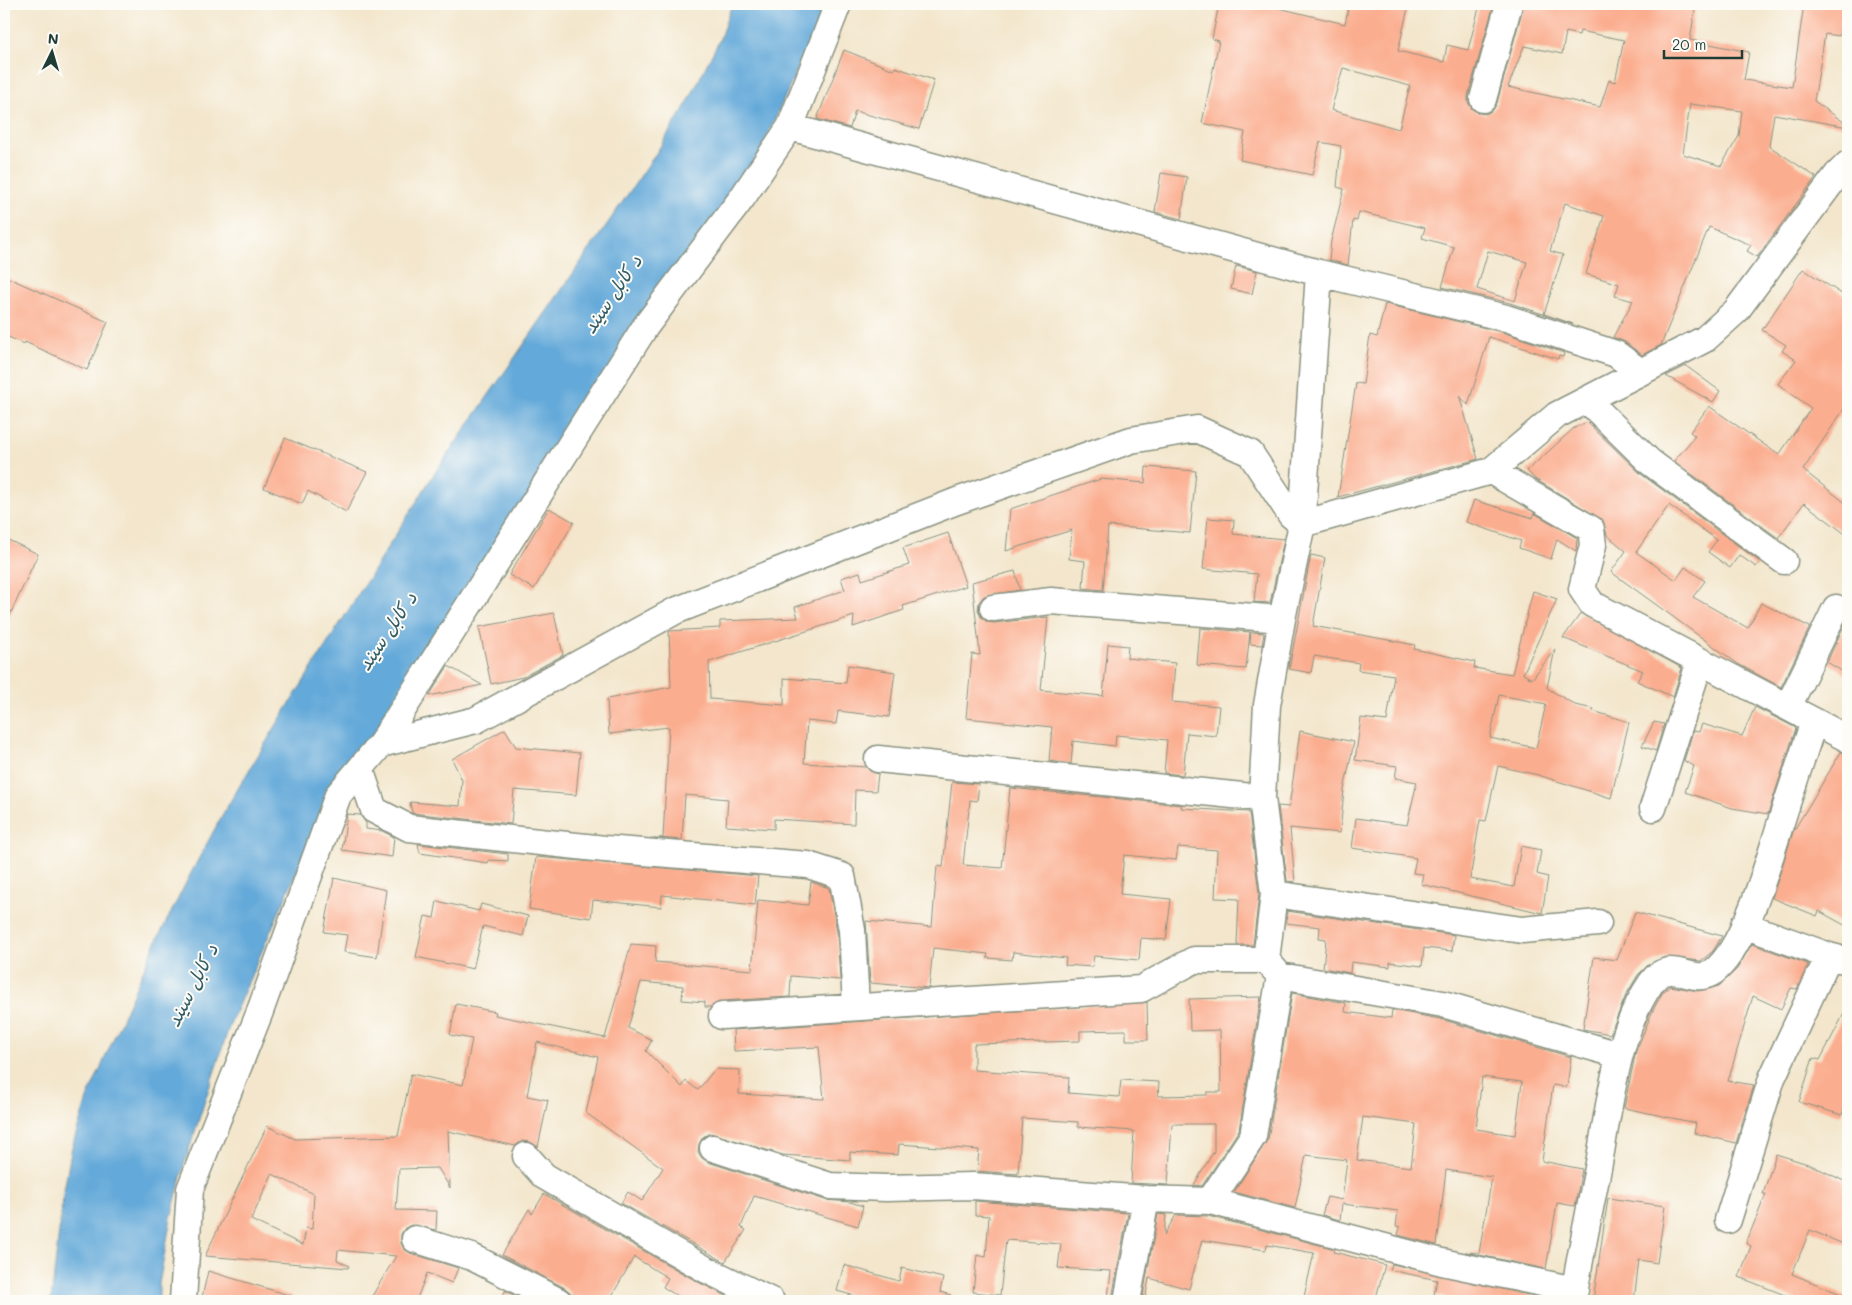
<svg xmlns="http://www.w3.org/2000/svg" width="1852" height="1305" font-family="Mali,'Playpen Sans Arabic',sans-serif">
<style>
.water{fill:#63a9d9;stroke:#417386}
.building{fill:#fbad8f;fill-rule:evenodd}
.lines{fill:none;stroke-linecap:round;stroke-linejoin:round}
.street-casing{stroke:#899280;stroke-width:29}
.street{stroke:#fff;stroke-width:26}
.labels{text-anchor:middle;stroke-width:4;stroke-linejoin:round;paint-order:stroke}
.water-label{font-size:19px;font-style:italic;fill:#335d66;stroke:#fdfcf7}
</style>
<rect width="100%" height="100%" fill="#fdfcf7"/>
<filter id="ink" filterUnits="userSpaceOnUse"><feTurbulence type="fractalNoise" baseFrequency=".02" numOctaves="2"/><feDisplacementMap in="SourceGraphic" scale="10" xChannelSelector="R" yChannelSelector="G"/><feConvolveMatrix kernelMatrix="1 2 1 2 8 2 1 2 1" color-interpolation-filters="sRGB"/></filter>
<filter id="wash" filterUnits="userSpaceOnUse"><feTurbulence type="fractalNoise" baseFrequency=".0096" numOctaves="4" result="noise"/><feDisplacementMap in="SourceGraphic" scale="20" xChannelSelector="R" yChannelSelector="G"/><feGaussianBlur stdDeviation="1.12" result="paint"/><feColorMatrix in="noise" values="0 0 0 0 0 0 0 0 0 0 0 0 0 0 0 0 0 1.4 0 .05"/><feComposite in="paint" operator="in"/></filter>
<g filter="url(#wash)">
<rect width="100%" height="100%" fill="#f3e6cc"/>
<path class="water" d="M 732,4 L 827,4 L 761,150 L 325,807 L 230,1024 L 184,1165 L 171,1218 L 159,1284 L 159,1301 L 51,1301 L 63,1196 L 72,1147 L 87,1099 L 153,948 L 191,873 L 225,810 L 285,711 L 432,477 L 653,158 L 688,102 L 706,66 L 719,41 Z"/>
<g id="blocks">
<path class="building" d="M 1219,4 L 1262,4 L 1345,24 L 1349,4 L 1409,4 L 1398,51 L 1444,62 L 1447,45 L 1468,50 L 1480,4 L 1494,4 L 1468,96 L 1468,102 L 1472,109 L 1479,113 L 1486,114 L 1493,110 L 1497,103 L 1524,4 L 1696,4 L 1690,40 L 1749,52 L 1744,80 L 1792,87 L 1804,4 L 1843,4 L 1839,36 L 1825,34 L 1814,101 L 1848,125 L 1848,127 L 1774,114 L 1769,146 L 1816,177 L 1757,257 L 1747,251 L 1751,245 L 1709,227 L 1661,345 L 1642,355 L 1625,342 L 1613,337 L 1633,301 L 1615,296 L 1619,284 L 1586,274 L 1604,216 L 1565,203 L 1550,251 L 1563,255 L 1544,314 L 1573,324 L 1510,303 L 1442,287 L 1454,247 L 1422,238 L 1425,228 L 1359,212 L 1357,221 L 1353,220 L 1348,265 L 1329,260 L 1331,241 L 1344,189 L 1337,187 L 1341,146 L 1320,142 L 1312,175 L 1240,160 L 1245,132 L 1202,123 L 1219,41 L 1212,39 ZM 1580,31 L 1624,40 L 1615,82 L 1609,80 L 1600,107 L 1508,87 L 1524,46 L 1562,54 L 1566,32 L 1579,35 ZM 1343,68 L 1410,86 L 1399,129 L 1331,110 ZM 1690,104 L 1742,111 L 1739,136 L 1721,166 L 1683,154 ZM 1488,251 L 1527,262 L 1515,301 L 1477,289 Z
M 844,50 L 894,70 L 895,67 L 934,80 L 919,129 L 855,111 L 850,128 L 817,119 Z
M 1161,173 L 1187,177 L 1181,219 L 1155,212 Z
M 1236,266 L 1257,271 L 1252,294 L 1231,289 Z
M 1803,269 L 1848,298 L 1848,403 L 1803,470 L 1848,505 L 1848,536 L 1804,503 L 1778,538 L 1674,461 L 1695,436 L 1690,432 L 1709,406 L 1779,455 L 1811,408 L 1778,384 L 1796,360 L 1782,351 L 1786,345 L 1762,330 Z
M 4,276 L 108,322 L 87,370 L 25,342 L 24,344 L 4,335 Z
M 1385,304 L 1502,332 L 1564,353 L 1563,357 L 1559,356 L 1558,359 L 1489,337 L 1468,405 L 1459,395 L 1478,459 L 1338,497 L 1356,383 L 1363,384 L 1370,335 L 1377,337 Z
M 1686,366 L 1720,391 L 1713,402 L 1666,376 Z
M 1587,422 L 1641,474 L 1760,562 L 1756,567 L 1739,555 L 1730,568 L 1708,552 L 1717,540 L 1669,505 L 1636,552 L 1676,580 L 1685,567 L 1705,581 L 1693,597 L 1748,628 L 1761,603 L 1810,627 L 1781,687 L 1738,664 L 1611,572 L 1626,551 L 1607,535 L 1603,520 L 1535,479 L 1527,471 L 1574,428 Z
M 285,438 L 367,472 L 346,512 L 308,491 L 302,504 L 264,488 Z
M 1146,467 L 1196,471 L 1190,533 L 1108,526 L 1103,590 L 1083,588 L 1085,561 L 1069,559 L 1072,530 L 1006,551 L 1010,509 L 1101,479 L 1145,483 Z
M 1474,500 L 1533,518 L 1534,513 L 1577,538 L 1576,551 L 1557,539 L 1551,559 L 1519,548 L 1521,541 L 1466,522 Z
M 549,508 L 574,522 L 534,589 L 509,575 Z
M 1208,518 L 1234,520 L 1233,534 L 1284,539 L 1270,603 L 1254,602 L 1257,574 L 1203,569 Z
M 948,533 L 966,586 L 903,606 L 904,610 L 853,627 L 854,616 L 709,662 L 710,699 L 784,705 L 784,678 L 846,683 L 848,665 L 895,672 L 889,717 L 838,711 L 836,724 L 807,721 L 804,763 L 866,767 L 870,771 L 878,774 L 876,791 L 855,790 L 854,824 L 774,819 L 774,829 L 726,826 L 728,799 L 685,795 L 682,840 L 659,838 L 663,838 L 669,727 L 609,734 L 607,699 L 671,687 L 669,631 L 720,628 L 720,621 L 798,618 L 795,607 L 845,590 L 841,578 L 860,572 L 862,580 L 909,565 L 903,548 Z
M 4,538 L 38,554 L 4,628 Z
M 1311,555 L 1325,558 L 1313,626 L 1415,645 L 1414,649 L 1475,662 L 1474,668 L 1512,674 L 1533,591 L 1557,599 L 1523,674 L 1532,679 L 1555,649 L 1547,688 L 1575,705 L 1594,709 L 1593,711 L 1629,722 L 1611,798 L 1538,775 L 1498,766 L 1486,821 L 1480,820 L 1470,879 L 1514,887 L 1521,846 L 1541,850 L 1537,874 L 1548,877 L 1542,913 L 1421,884 L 1423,874 L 1413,873 L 1416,858 L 1352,848 L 1356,818 L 1407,825 L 1417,782 L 1395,778 L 1397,766 L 1355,760 L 1361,718 L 1387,721 L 1394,675 L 1358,670 L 1359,663 L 1314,656 L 1311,673 L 1289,669 ZM 1499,695 L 1546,704 L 1536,748 L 1490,738 Z
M 1015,571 L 1020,590 L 984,596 L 979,602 L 978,610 L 981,617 L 987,622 L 994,623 L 1048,617 L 1041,690 L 1103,696 L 1108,644 L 1128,646 L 1127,658 L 1175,663 L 1172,702 L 1219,706 L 1216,736 L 1187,733 L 1183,775 L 1164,773 L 1167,740 L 1116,735 L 1115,746 L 1073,741 L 1071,764 L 1049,761 L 1052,727 L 966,718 L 972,654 L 980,655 L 972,582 Z
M 554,613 L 563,655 L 523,677 L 491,684 L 479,627 Z
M 1581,613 L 1682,668 L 1673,697 L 1637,681 L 1643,671 L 1563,638 Z
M 1848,617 L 1848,675 L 1827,662 Z
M 1200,628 L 1250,632 L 1246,669 L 1197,665 Z
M 1251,632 L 1264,633 L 1262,645 L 1250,644 Z
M 448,666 L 482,685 L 429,696 Z
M 1755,707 L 1796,728 L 1768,814 L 1732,808 L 1685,792 L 1694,766 L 1684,761 L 1693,731 L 1699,732 L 1702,724 L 1742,736 Z
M 1654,722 L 1664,724 L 1656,751 L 1642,746 Z
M 505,729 L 516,747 L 580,753 L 576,795 L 514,790 L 511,824 L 412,813 L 410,802 L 460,806 L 462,780 L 452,759 Z
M 1300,731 L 1354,742 L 1344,790 L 1340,833 L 1290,828 L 1295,882 L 1287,881 L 1278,806 L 1289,807 Z
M 1841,752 L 1848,754 L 1848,927 L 1819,911 L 1817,916 L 1772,898 L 1793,832 Z
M 952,782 L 979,784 L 977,801 L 970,800 L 963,865 L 1002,868 L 1010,788 L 1182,805 L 1181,808 L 1249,812 L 1259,894 L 1253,945 L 1237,945 L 1239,899 L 1215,898 L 1217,850 L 1178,847 L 1176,860 L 1124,855 L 1120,894 L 1171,899 L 1166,940 L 1141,938 L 1139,960 L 1094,956 L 1092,967 L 1065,965 L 1066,958 L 1013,952 L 1012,960 L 987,958 L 988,954 L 933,948 L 929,988 L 870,983 L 866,921 L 932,927 L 937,866 L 943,867 Z
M 347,814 L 360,815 L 366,823 L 366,829 L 382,831 L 394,837 L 392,857 L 342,850 Z
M 418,844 L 508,854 L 508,861 L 489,860 L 488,863 L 420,853 Z
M 536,857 L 758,876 L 755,905 L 662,895 L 661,907 L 593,900 L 591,918 L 529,909 Z
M 334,878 L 386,890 L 377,957 L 344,952 L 347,935 L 324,932 Z
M 811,882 L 829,888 L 837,932 L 840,980 L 791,976 L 790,997 L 721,1001 L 710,1007 L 705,1007 L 705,1002 L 682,1000 L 683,986 L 641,982 L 628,1028 L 652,1040 L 646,1051 L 682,1087 L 686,1081 L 698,1090 L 715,1069 L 740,1070 L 739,1094 L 824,1099 L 819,1047 L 734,1051 L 733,1030 L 1147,1002 L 1148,1040 L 1126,1040 L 1126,1030 L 1080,1031 L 1080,1041 L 974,1044 L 974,1070 L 1069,1077 L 1068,1093 L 1119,1097 L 1121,1080 L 1159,1082 L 1158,1096 L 1207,1095 L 1207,1092 L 1221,1092 L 1220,1030 L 1190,1031 L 1189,999 L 1261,997 L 1239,1130 L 1202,1186 L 1194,1185 L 1214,1151 L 1214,1124 L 1172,1124 L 1168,1185 L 1131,1183 L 1134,1131 L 1078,1127 L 1078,1122 L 1022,1118 L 1018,1174 L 977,1171 L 979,1150 L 899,1144 L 898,1155 L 850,1152 L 850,1160 L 783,1155 L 710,1133 L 703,1137 L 699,1144 L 698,1152 L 702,1158 L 708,1162 L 825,1200 L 850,1202 L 863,1206 L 858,1226 L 754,1196 L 741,1227 L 746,1230 L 725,1262 L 621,1203 L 628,1192 L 642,1201 L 663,1168 L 586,1113 L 598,1057 L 537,1042 L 527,1096 L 548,1100 L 538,1147 L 530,1142 L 522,1141 L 515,1146 L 448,1131 L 450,1188 L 438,1168 L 399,1169 L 396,1210 L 437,1211 L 436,1230 L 411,1225 L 405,1228 L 401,1234 L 401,1243 L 404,1249 L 410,1253 L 458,1268 L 452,1283 L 427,1273 L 416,1301 L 369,1301 L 396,1256 L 338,1250 L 337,1260 L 349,1266 L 348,1268 L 205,1256 L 267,1126 L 295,1139 L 398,1136 L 411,1074 L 463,1085 L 472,1039 L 450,1035 L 456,1004 L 496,1012 L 495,1015 L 605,1038 L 631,944 L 656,946 L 655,962 L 752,970 L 758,900 L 808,905 ZM 272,1174 L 314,1194 L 312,1229 L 306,1228 L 303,1245 L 251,1220 Z
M 437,901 L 479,911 L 481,904 L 528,916 L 523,936 L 483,926 L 473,969 L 416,957 L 425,916 L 434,918 Z
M 1287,911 L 1454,935 L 1452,951 L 1424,948 L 1422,966 L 1390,962 L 1390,967 L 1351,962 L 1350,973 L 1323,968 L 1326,939 L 1319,938 L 1320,927 L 1286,923 Z
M 1635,912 L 1722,936 L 1713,951 L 1701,961 L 1665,957 L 1648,965 L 1638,975 L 1626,995 L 1610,1034 L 1583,1029 L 1594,957 L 1617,960 Z
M 1752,944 L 1808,964 L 1797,989 L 1791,988 L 1781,1009 L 1753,996 L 1728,1081 L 1754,1085 L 1736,1143 L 1694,1133 L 1696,1123 L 1624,1108 L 1636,1051 L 1653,1010 L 1663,992 L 1670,986 L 1698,991 L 1719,986 L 1737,969 Z
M 1292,993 L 1346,1003 L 1345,1012 L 1391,1018 L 1392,1010 L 1440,1019 L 1571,1057 L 1567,1087 L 1553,1085 L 1542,1161 L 1582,1169 L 1575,1206 L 1557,1203 L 1546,1269 L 1465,1252 L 1479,1253 L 1492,1177 L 1446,1170 L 1437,1245 L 1398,1235 L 1400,1227 L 1396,1226 L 1398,1211 L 1342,1204 L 1340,1220 L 1322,1215 L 1327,1197 L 1342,1200 L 1347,1160 L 1306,1155 L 1295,1208 L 1234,1192 L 1268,1139 ZM 1482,1077 L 1522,1082 L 1515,1135 L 1476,1129 ZM 1363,1117 L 1416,1124 L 1411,1167 L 1357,1160 Z
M 1848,1006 L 1848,1093 L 1842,1115 L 1799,1102 L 1813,1058 L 1820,1060 Z
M 1776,1154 L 1811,1165 L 1848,1183 L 1848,1246 L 1810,1230 L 1792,1274 L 1848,1297 L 1848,1301 L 1800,1301 L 1739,1277 L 1751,1246 L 1746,1243 L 1766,1194 L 1763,1194 Z
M 544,1194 L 698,1282 L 737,1301 L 685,1301 L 663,1287 L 668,1278 L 634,1257 L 609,1301 L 573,1301 L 571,1293 L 565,1288 L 502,1255 L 529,1209 L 532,1214 Z
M 1608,1198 L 1665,1206 L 1657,1263 L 1639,1260 L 1634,1301 L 1593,1301 Z
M 975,1201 L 1128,1213 L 1112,1298 L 1108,1298 L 1111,1271 L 1058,1268 L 1061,1244 L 1006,1240 L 1000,1295 L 973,1292 L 977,1255 L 986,1257 L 989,1216 L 975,1215 Z
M 1158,1214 L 1166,1215 L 1164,1235 L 1176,1215 L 1208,1216 L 1335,1249 L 1334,1252 L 1385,1265 L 1375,1301 L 1303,1301 L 1314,1253 L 1267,1245 L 1266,1250 L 1202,1240 L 1189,1289 L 1149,1278 L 1145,1301 L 1142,1301 Z
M 1392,1264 L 1541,1298 L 1540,1301 L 1459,1301 L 1434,1295 L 1437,1280 L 1390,1270 Z
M 844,1265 L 899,1281 L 902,1268 L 943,1278 L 940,1292 L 951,1295 L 950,1301 L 873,1301 L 837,1291 Z
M 208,1271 L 292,1296 L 291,1301 L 219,1301 L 202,1297 Z
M 505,1291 L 526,1301 L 500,1301 Z"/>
</g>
</g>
<g filter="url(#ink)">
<use href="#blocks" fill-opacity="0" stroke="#899280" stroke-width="1"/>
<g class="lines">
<defs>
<path id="street" d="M 1483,99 L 1509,4
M 790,127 L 1319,273 L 1506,318 L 1616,354 L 1639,371
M 1587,400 L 1650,462 L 1784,561
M 1491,471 L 1591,529 L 1593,545 L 1582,589 L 1592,604 L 1848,739
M 1302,524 L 1491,471 L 1557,415 L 1705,339 L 1736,311 L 1837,175 L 1848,164
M 993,608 L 1051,601 L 1282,619
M 1788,707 L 1836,608
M 381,744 L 476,720 L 675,611 L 957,501 L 1131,440 L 1197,429 L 1250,453 L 1291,515 L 1302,524
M 878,759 L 1262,798
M 360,769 L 374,810 L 409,828 L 605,849 L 808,865 L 842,876 L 852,930 L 856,1007
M 1653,808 L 1700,661
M 1274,894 L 1522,930 L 1598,923
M 1744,925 L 1829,956 L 1848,961
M 1266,960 L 1274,894 L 1262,798 L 1267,705 L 1282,619 L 1302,524 L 1319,273
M 1280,976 L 1443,1004 L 1619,1055
M 722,1016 L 1141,989 L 1194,960 L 1266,960 L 1280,976 L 1253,1136 L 1210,1201
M 713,1148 L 830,1186 L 886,1188 L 973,1186 L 1146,1199 L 1210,1201 L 1442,1262 L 1575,1290
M 526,1156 L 544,1176 L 705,1269 L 771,1301
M 1728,1220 L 1772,1078 L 1829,956
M 415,1239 L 472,1257 L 558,1301
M 183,1301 L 190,1189 L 259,1014 L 338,795 L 381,744 L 645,327 L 742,198 L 790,127 L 838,4
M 1127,1301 L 1146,1199
M 1573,1301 C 1580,1255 1590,1209 1599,1163 C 1610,1104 1616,1034 1651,983 C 1671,955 1692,987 1713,972 C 1745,948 1768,863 1780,825 C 1791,790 1803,755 1814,721"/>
</defs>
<use href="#street" class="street-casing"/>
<use href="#street" class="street"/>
</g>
</g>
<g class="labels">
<g class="water-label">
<text transform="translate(612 294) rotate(-56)" y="7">د کابل سيند</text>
<text transform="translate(387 631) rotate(-56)" y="7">د کابل سيند</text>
<text transform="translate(192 985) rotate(-63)" y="7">د کابل سيند</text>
</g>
</g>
<rect width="1852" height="1305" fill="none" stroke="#fdfcf7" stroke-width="20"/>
<g transform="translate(52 52) rotate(5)" stroke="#fdfcf7" stroke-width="4" paint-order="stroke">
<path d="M0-4L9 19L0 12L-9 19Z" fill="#1f3d34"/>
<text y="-8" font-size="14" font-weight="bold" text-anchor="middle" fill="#1f3d34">N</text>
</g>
<path d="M1664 50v8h78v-8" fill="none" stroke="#1f3d34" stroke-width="2.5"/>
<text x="1672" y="50" font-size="15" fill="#1f3d34" stroke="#fdfcf7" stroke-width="4" paint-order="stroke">20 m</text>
</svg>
